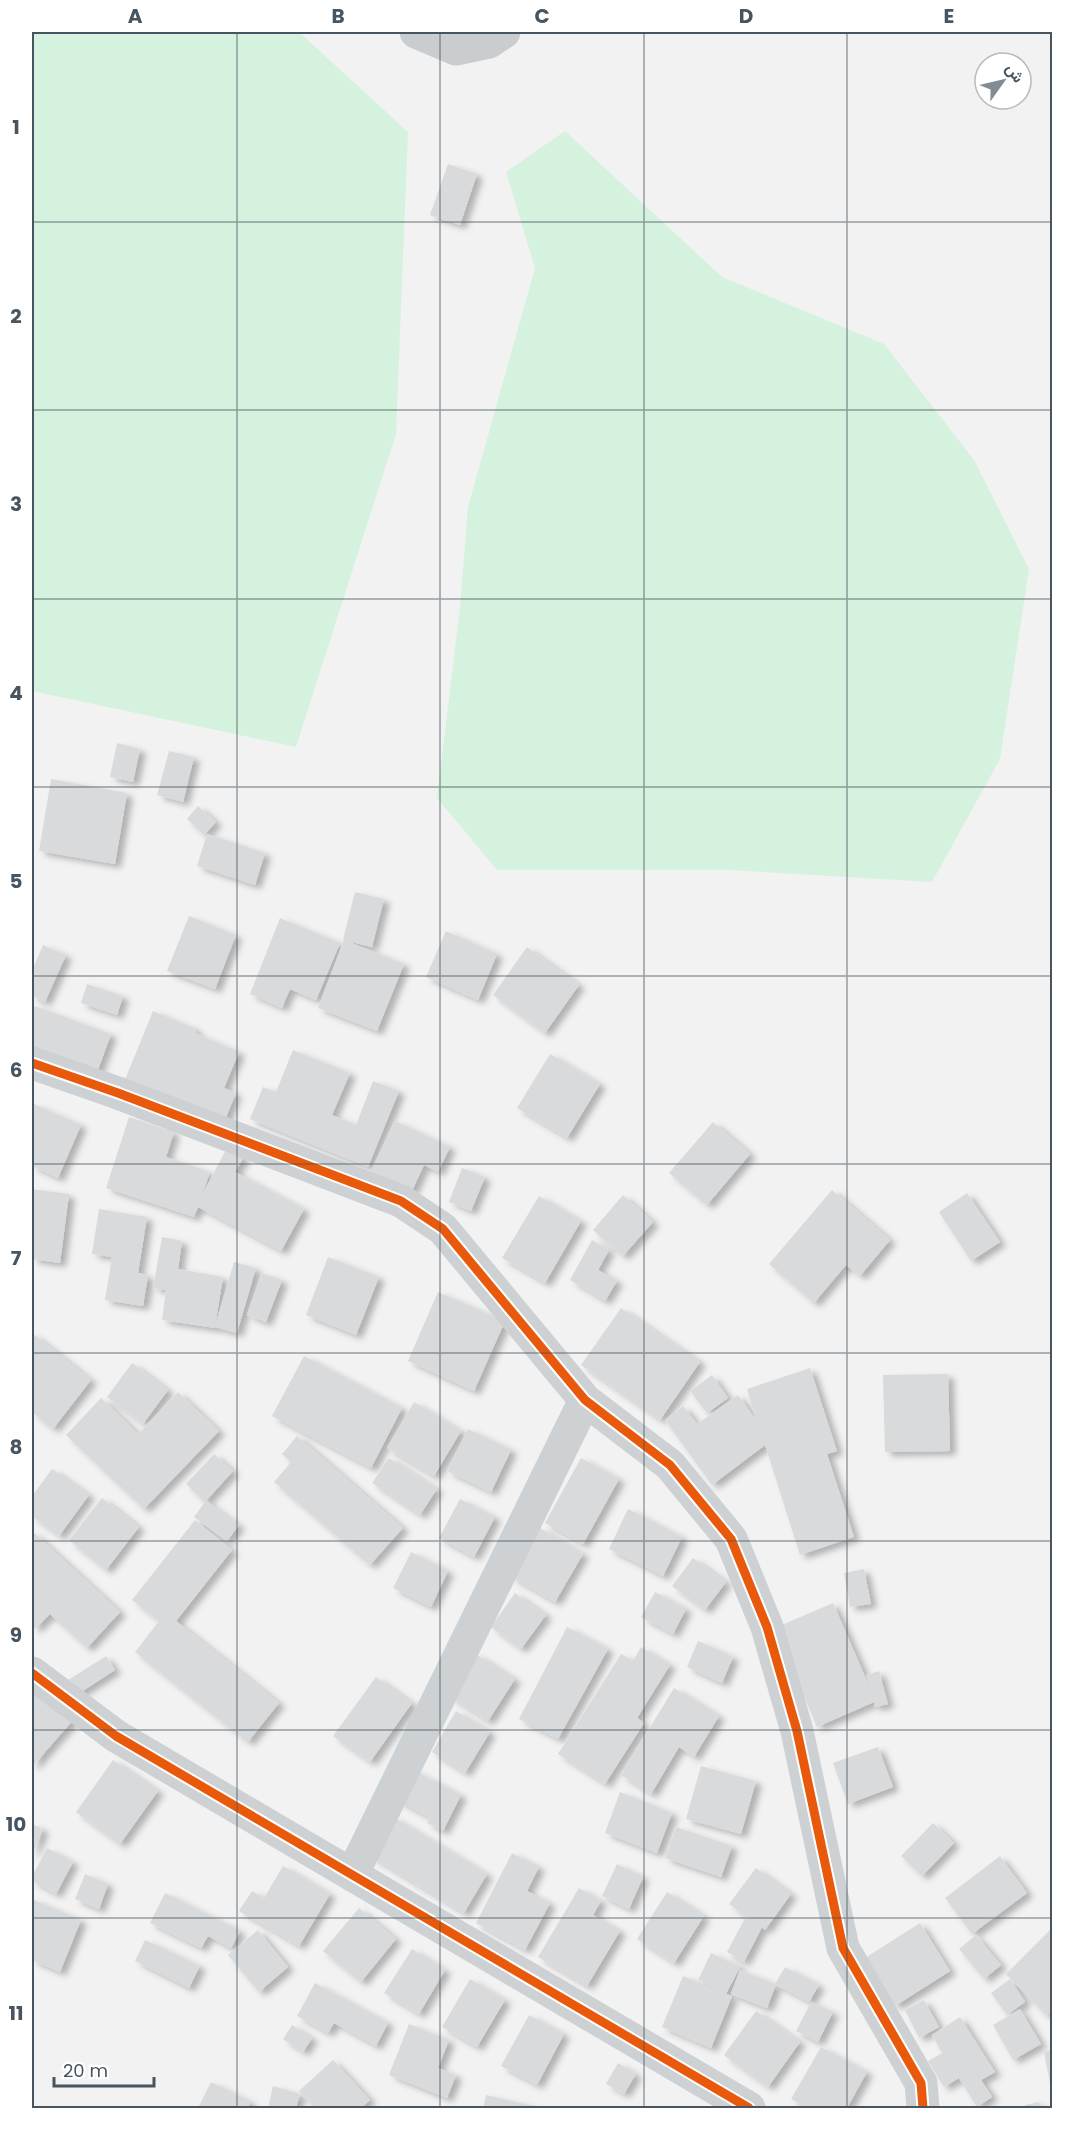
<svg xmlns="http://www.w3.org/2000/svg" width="1084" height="2140" font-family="Poppins,Vazirmatn,sans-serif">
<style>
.green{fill:#d5f2df}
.building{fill:#d9dadc;filter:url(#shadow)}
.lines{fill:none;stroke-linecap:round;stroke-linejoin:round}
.minor{stroke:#cdd1d3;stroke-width:33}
.major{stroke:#c9cdd0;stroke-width:33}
.cycleway-casing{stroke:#fff;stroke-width:13}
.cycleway{stroke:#e8590c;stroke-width:9}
.grid{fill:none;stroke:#475560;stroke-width:1.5;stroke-opacity:0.55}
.neatline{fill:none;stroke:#475560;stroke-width:2}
.grid-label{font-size:20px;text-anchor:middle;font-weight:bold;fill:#475560}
</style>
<defs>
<filter id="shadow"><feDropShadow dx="6" dy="4" stdDeviation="3" flood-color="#0004"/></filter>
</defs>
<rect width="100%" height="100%" fill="#f2f2f2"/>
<path class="green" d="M 32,32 L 299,32 L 408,132 L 396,434 L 296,747 L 32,691 Z
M 565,131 L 722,277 L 884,344 L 974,460 L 1029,569 L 1000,759 L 932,882 L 730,870 L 497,870 L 437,798 L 460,607 L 468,507 L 535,268 L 506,172 Z"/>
<path class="building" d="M 448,164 L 477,174 L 460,225 L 430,215 Z
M 117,743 L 140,749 L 133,782 L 110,777 Z
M 169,751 L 194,757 L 183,802 L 157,795 Z
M 51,779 L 127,793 L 115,864 L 39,851 Z
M 198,806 L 216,822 L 204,835 L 187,819 Z
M 207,834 L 265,853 L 255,885 L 197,866 Z
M 355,892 L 384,899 L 372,947 L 343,940 Z
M 189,916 L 236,935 L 215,989 L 167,971 Z
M 280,918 L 340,943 L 316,1000 L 290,989 L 282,1008 L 250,994 Z
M 446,931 L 497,954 L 478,1000 L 426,977 Z
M 344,940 L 404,964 L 377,1031 L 318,1008 Z
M 43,945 L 66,955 L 45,1002 L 32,996 L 32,971 Z
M 527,947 L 579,985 L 545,1033 L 493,995 Z
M 87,984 L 123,996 L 117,1015 L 81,1003 Z
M 32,1005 L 111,1034 L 95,1078 L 32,1055 Z
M 153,1011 L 196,1029 L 195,1033 L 239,1052 L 224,1088 L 236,1093 L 222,1127 L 122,1087 Z
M 293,1050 L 350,1073 L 332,1115 L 356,1125 L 373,1081 L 399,1091 L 368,1167 L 250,1119 L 263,1087 L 276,1092 Z
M 550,1054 L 600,1084 L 567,1138 L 517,1108 Z
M 34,1104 L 81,1125 L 58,1178 L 32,1166 L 32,1109 Z
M 129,1117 L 174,1132 L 166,1157 L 210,1172 L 202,1195 L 227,1148 L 244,1157 L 235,1172 L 304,1209 L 281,1251 L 198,1207 L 194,1217 L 106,1188 Z
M 395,1121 L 450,1147 L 438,1172 L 424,1165 L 411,1193 L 370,1173 Z
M 713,1122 L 750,1154 L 707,1205 L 669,1173 Z
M 462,1168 L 485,1177 L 471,1211 L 449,1202 Z
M 32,1189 L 69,1194 L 60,1263 L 32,1259 Z
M 832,1190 L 890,1240 L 860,1276 L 846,1265 L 814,1303 L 769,1264 Z
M 967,1193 L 1000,1242 L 971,1261 L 939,1212 Z
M 623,1195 L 653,1222 L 623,1256 L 593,1230 Z
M 539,1196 L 581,1221 L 545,1283 L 502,1258 Z
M 99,1209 L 147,1217 L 138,1273 L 148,1275 L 143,1306 L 105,1300 L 112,1257 L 92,1254 Z
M 162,1237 L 182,1241 L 178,1269 L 223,1277 L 215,1326 L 234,1262 L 256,1268 L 237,1333 L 215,1327 L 215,1328 L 162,1320 L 166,1290 L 153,1288 Z
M 592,1240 L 609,1250 L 598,1270 L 617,1281 L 605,1301 L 570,1280 Z
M 328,1257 L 379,1277 L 356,1335 L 306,1315 Z
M 262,1273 L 282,1280 L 266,1322 L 247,1315 Z
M 438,1292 L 505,1321 L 474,1391 L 408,1361 Z
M 621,1308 L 700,1362 L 660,1420 L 581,1365 Z
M 32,1333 L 91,1380 L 53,1429 L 32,1412 Z
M 304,1356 L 402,1408 L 371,1468 L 272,1416 Z
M 132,1363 L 168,1390 L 143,1424 L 107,1397 Z
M 810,1368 L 837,1451 L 827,1454 L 854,1537 L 800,1555 L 765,1445 L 712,1485 L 665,1420 L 683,1406 L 697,1424 L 738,1395 L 756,1420 L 747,1389 Z
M 948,1374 L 950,1451 L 885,1452 L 883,1375 Z
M 712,1375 L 728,1398 L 707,1413 L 690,1391 Z
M 178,1392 L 219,1431 L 144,1509 L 66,1435 L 101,1398 L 138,1434 Z
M 414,1402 L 461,1431 L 434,1476 L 387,1448 Z
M 468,1429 L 511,1450 L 491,1492 L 447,1471 Z
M 297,1436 L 403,1528 L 370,1565 L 274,1482 L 291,1462 L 282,1454 Z
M 214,1454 L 233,1471 L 206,1501 L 239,1525 L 227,1541 L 194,1517 L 205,1502 L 186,1484 Z
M 389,1458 L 437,1489 L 420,1515 L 372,1483 Z
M 581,1458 L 619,1479 L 583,1544 L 545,1523 Z
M 52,1469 L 89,1495 L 59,1536 L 32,1516 L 32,1496 Z
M 102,1498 L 139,1527 L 106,1570 L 69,1540 Z
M 460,1499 L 495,1517 L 474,1557 L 439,1538 Z
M 628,1509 L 682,1537 L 663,1576 L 609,1549 Z
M 195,1520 L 232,1550 L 176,1621 L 279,1703 L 248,1742 L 135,1652 L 159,1621 L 132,1600 Z
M 540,1528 L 583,1554 L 555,1602 L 511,1577 Z
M 32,1531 L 120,1612 L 87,1648 L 50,1614 L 35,1629 L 32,1625 Z
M 411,1552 L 448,1571 L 431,1607 L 393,1588 Z
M 693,1558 L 726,1582 L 705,1610 L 672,1586 Z
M 864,1569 L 871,1604 L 850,1607 L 844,1573 Z
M 655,1592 L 686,1609 L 673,1634 L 641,1617 Z
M 515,1593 L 546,1615 L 521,1649 L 491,1627 Z
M 833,1603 L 870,1688 L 866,1675 L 879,1671 L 888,1704 L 875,1707 L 874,1702 L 817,1727 L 775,1628 Z
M 567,1627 L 608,1649 L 558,1739 L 519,1719 Z
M 698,1641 L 733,1657 L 722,1683 L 687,1667 Z
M 641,1647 L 670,1665 L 637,1718 L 644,1723 L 605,1784 L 558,1754 L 621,1654 L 633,1661 Z
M 476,1654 L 515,1679 L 488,1721 L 449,1696 Z
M 106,1656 L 115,1670 L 75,1696 L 65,1682 Z
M 376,1677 L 412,1703 L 370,1762 L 333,1736 Z
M 32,1681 L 74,1719 L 32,1767 Z
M 674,1688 L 719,1716 L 694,1757 L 679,1747 L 651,1794 L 621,1775 Z
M 456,1711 L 490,1732 L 465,1773 L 432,1752 Z
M 878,1747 L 893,1787 L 848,1804 L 833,1763 Z
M 113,1760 L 158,1791 L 120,1844 L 76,1812 Z
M 701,1766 L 756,1781 L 741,1834 L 686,1819 Z
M 413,1770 L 461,1795 L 443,1831 L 427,1823 L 430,1818 L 397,1800 Z
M 620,1792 L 672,1813 L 657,1853 L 605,1833 Z
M 393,1817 L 487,1874 L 464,1913 L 370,1856 Z
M 933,1823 L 954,1843 L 922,1876 L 901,1856 Z
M 32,1824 L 43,1829 L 32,1856 Z
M 676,1827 L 732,1846 L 721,1877 L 665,1858 Z
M 47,1848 L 73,1862 L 56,1894 L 32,1881 L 32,1877 Z
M 512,1853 L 539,1867 L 527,1891 L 550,1903 L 525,1950 L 476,1923 Z
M 1000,1856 L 1027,1893 L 972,1934 L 945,1898 Z
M 617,1864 L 643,1877 L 629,1909 L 602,1896 Z
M 283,1866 L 330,1894 L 299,1946 L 239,1911 L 252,1891 L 264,1898 Z
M 756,1868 L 791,1894 L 765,1930 L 762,1927 L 744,1962 L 727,1952 L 745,1918 L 760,1926 L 729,1904 Z
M 85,1874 L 108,1884 L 99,1909 L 75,1899 Z
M 579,1888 L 601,1901 L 593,1915 L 620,1931 L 587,1986 L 538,1957 Z
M 667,1892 L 704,1916 L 674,1963 L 637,1939 Z
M 165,1893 L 240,1931 L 231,1948 L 208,1936 L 201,1948 L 150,1923 Z
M 32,1899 L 81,1920 L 60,1972 L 32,1960 Z
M 359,1908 L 396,1939 L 361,1982 L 323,1951 Z
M 920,1923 L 950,1971 L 895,2006 L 865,1958 Z
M 1052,1928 L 1052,2011 L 1047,2016 L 1006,1974 Z
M 258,1930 L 288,1967 L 259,1992 L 228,1955 Z
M 976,1935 L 1001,1965 L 984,1979 L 959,1949 Z
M 145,1940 L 200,1966 L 189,1988 L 135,1961 Z
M 412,1949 L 445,1970 L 419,2014 L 384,1993 Z
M 711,1953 L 740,1967 L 726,1994 L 732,1996 L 711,2048 L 662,2027 L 683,1976 L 720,1991 L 698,1980 Z
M 785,1967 L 819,1985 L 809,2002 L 775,1984 Z
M 740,1970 L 776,1984 L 767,2008 L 731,1994 Z
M 470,1979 L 505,2000 L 477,2047 L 442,2027 Z
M 1010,1979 L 1025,2002 L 1007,2015 L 991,1993 Z
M 315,1983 L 388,2023 L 376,2046 L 334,2023 L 328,2033 L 297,2016 Z
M 924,2000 L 939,2027 L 919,2038 L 905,2010 Z
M 811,2002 L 833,2012 L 818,2042 L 796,2031 Z
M 1020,2009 L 1041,2044 L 1013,2060 L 993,2025 Z
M 756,2011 L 800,2042 L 768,2087 L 724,2055 Z
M 529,2015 L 564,2034 L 537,2085 L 501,2066 Z
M 960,2017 L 995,2072 L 981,2080 L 992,2097 L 977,2107 L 959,2078 L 944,2087 L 928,2061 L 942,2053 L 932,2035 Z
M 409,2024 L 449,2040 L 438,2068 L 456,2075 L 447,2098 L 389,2075 Z
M 292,2025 L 312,2038 L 303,2052 L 283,2039 Z
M 821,2047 L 867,2072 L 847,2108 L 808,2108 L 791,2099 Z
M 1052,2050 L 1052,2089 L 1051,2089 L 1044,2052 Z
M 333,2060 L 370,2100 L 361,2108 L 315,2108 L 299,2091 Z
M 618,2063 L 636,2074 L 624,2094 L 606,2084 Z
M 211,2082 L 251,2102 L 247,2108 L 198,2108 Z
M 273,2086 L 300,2094 L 296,2108 L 268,2108 Z
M 486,2095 L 542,2108 L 483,2108 Z
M 1039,2102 L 1040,2108 L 1025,2108 L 1025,2105 Z"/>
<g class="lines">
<path class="minor" d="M 32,1063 L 118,1093 L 401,1201 L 443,1229 L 585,1400 L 670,1465 L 731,1539 L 767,1627 L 797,1731 L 843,1948 L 921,2083 L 923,2108
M 32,1673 L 116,1736 L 749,2108
M 352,1875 L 585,1400"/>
<path class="major" d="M 416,32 L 456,49 L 489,42 L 504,32"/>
<defs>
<path id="cycleway" d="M 32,1063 L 118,1093 L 401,1201 L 443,1229 L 585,1400 L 670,1465 L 731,1539 L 767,1627 L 797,1731 L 843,1948 L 921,2083 L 923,2108
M 32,1673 L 116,1736 L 749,2108"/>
</defs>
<use href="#cycleway" class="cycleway-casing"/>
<use href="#cycleway" class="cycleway"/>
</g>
<path class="grid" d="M 237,32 L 237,2108M 440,32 L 440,2108M 644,32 L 644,2108M 847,32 L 847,2108M 32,222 L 1052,222M 32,410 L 1052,410M 32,599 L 1052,599M 32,787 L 1052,787M 32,976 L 1052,976M 32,1164 L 1052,1164M 32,1353 L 1052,1353M 32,1541 L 1052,1541M 32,1730 L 1052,1730M 32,1918 L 1052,1918"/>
<rect width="1084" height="2140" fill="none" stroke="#ffffff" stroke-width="66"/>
<g transform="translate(1003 81) rotate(56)"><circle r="28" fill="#ffffff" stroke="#b5bbbf" stroke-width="1.5"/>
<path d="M0-4.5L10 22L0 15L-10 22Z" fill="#838c93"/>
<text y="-9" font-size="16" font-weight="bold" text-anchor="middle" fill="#475560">ش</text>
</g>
<path d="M54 2077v9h100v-9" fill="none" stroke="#475560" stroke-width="3"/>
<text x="63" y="2077" font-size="18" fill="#475560" stroke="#ffffff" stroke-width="4.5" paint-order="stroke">20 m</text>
<rect x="33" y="33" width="1018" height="2074" class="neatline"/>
<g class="grid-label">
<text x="135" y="23">A</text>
<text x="338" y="23">B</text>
<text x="542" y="23">C</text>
<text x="746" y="23">D</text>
<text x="949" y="23">E</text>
<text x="16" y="134">1</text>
<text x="16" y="323">2</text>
<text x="16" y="511">3</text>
<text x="16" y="700">4</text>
<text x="16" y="888">5</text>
<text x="16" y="1077">6</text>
<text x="16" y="1265">7</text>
<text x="16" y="1454">8</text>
<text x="16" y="1642">9</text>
<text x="16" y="1831">10</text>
<text x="16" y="2020">11</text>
</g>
</svg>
